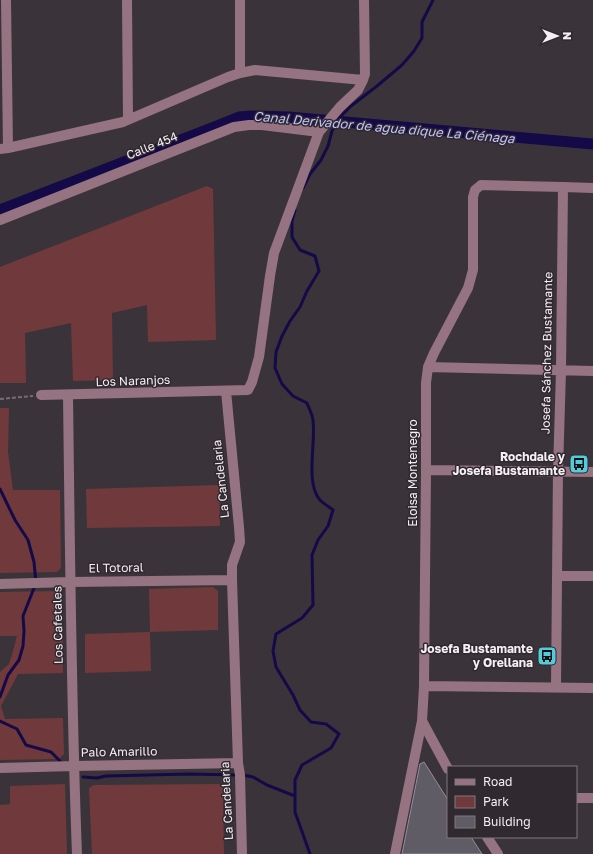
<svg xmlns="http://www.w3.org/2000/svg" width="593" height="854" font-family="'Golos Text',sans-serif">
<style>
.green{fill:#703a3c}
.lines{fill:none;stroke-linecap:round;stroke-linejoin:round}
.stream{stroke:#150a48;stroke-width:3}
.canal{stroke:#150a48;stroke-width:11}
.building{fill:#605c66;stroke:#938e99}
.path{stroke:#756d74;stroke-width:2;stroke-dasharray:4 2;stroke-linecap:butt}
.minor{stroke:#967380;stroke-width:10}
.labels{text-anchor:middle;stroke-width:3;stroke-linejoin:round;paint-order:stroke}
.street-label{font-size:12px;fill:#f5eff4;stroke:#312930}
.poi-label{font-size:12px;font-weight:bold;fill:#f5eff4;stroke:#312930;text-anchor:end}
.water-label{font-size:13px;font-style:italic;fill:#bec3fd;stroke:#312930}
</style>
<rect width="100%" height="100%" fill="#3b333a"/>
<path class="green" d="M 207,186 L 213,189 L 216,340 L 148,342 L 147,305 L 112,313 L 113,380 L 73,381 L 71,323 L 25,333 L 26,383 L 0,383 L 0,267 Z
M 0,408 L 9,408 L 8,452 L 13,490 L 60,490 L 61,568 L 57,572 L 0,573 Z
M 219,485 L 220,526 L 87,528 L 86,489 Z
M 213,587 L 218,591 L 218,630 L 150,632 L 151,671 L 85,673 L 85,634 L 150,632 L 149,589 Z
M 57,591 L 62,595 L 63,673 L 18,674 L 1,706 L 5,719 L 63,718 L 64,754 L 59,759 L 0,760 L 0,672 L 9,664 L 13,651 L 17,636 L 0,636 L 0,592 Z
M 65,784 L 67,854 L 0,854 L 0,805 L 10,804 L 10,786 Z
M 219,784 L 223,788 L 224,854 L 92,854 L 89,788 L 94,785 Z"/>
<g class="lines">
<path class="stream" d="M 303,188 L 310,174 L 321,160 L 328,146 L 332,131 L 340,117 L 351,106 L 377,86 L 402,65 L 414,51 L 422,38 L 422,22 L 433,0
M 295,210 L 292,221 L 292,237 L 300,250 L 315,256 L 319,271 L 307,291 L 300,307 L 290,321 L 282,336 L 276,352 L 275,368 L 282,384 L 293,396 L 307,403 C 309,409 313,415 313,421 C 316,443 305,483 320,500 C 324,504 329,507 333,510 L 328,526 L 318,540 L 312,555 L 313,605 L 302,618 L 276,634 L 273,651 L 276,667 L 293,695 L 300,710 L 311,722 L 326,724 L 339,734 L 331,748 L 302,765 L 295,780 L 295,812 L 310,854
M 0,489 L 15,520 L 28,540 L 34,562 L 36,583 L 23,616 L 24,631 L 23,646 L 19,660 L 8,675 L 0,697
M 0,721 L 17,729 L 26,745 L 51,752 L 60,761
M 243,775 L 253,777 L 267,785 L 295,796
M 83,777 L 97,778 L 106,776 L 189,774 L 237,775"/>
<path class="canal" d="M 0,210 L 212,128 L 239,117 L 250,116 L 289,117 L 593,144"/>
</g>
<path class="building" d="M 424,762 L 448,800 L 448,837 L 471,837 L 482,854 L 402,854 L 420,764 Z"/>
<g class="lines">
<path class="path" d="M 0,399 L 33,396"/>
<path class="minor" d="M 6,0 L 8,148
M 127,0 L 128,120
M 240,0 L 240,73
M 0,149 L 8,148 L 123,122 L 228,77 L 240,73 L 255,70 L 363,80
M 0,220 L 234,127 L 249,125 L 262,125 L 319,132
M 428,367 L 593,371
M 226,391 L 239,527 L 240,542 L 232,565 L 232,580 L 238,763 L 240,775 L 242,854
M 41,395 L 248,390 L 252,382 L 259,357 L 270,276 L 274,253 L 319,132 L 340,107 L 358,90 L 363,80 L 365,74 L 364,0
M 68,395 C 70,548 71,701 77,854
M 426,470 L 593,472
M 557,576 L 593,576
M 0,584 L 70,582 L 232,580
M 424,686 L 593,688
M 556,687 L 558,471 L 561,371 L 563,187
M 0,768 L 74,766 L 238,763
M 448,769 L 422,721 L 424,686 L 426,470 L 426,383 L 428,367 L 434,353 L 468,288 L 473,270 L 473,197 L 475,190 L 481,185 L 563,187 L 593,188
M 576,798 L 593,798
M 487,837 L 498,854
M 395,854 L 422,721"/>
</g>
<defs>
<symbol id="bus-square" viewBox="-11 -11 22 22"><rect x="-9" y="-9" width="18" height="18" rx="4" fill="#53cbdb" stroke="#312930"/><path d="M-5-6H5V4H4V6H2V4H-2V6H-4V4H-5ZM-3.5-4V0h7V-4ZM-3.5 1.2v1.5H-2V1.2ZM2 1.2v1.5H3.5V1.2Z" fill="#111"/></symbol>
</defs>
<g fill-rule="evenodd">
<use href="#bus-square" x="568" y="453" width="22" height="22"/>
<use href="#bus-square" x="536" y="645" width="22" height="22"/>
</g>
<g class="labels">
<g class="street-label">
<text transform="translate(152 146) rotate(-22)" y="4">Calle 454</text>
<text transform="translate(547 353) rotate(-89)" y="4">Josefa Sánchez Bustamante</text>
<text transform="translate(133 381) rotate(-2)" y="4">Los Naranjos</text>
<text transform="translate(413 473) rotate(-90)" y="4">Eloisa Montenegro</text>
<text transform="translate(221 479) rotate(-96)" y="4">La Candelaria</text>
<text transform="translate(116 568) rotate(-1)" y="4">El Totoral</text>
<text transform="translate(58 625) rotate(-91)" y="4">Los Cafetales</text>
<text transform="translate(119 752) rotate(-1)" y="4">Palo Amarillo</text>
<text transform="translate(227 801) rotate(-93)" y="4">La Candelaria</text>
</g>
<g class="poi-label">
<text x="565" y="461">Rochdale y<tspan x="565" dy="14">Josefa Bustamante</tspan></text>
<text x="533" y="653">Josefa Bustamante<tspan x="533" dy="14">y Orellana</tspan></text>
</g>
<g class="water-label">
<text transform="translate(384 127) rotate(5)" y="5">Canal Derivador de agua dique La Ciénaga</text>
</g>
</g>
<rect x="447" y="766" width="130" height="72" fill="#312930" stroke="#7f787e"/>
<rect x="455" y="779" width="20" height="6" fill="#967380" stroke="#7f787e"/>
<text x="483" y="786" font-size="12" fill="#f5eff4">Road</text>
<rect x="455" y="796" width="20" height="12" fill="#703a3c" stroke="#7f787e"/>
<text x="483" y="806" font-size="12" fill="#f5eff4">Park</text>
<rect x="455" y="816" width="20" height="12" fill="#605c66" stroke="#7f787e"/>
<text x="483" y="826" font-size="12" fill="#f5eff4">Building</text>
<g transform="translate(557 36) rotate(90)" stroke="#312930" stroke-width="3" paint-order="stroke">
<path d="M0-3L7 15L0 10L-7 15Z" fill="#f5eff4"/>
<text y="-6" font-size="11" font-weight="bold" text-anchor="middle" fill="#f5eff4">N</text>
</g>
</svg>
